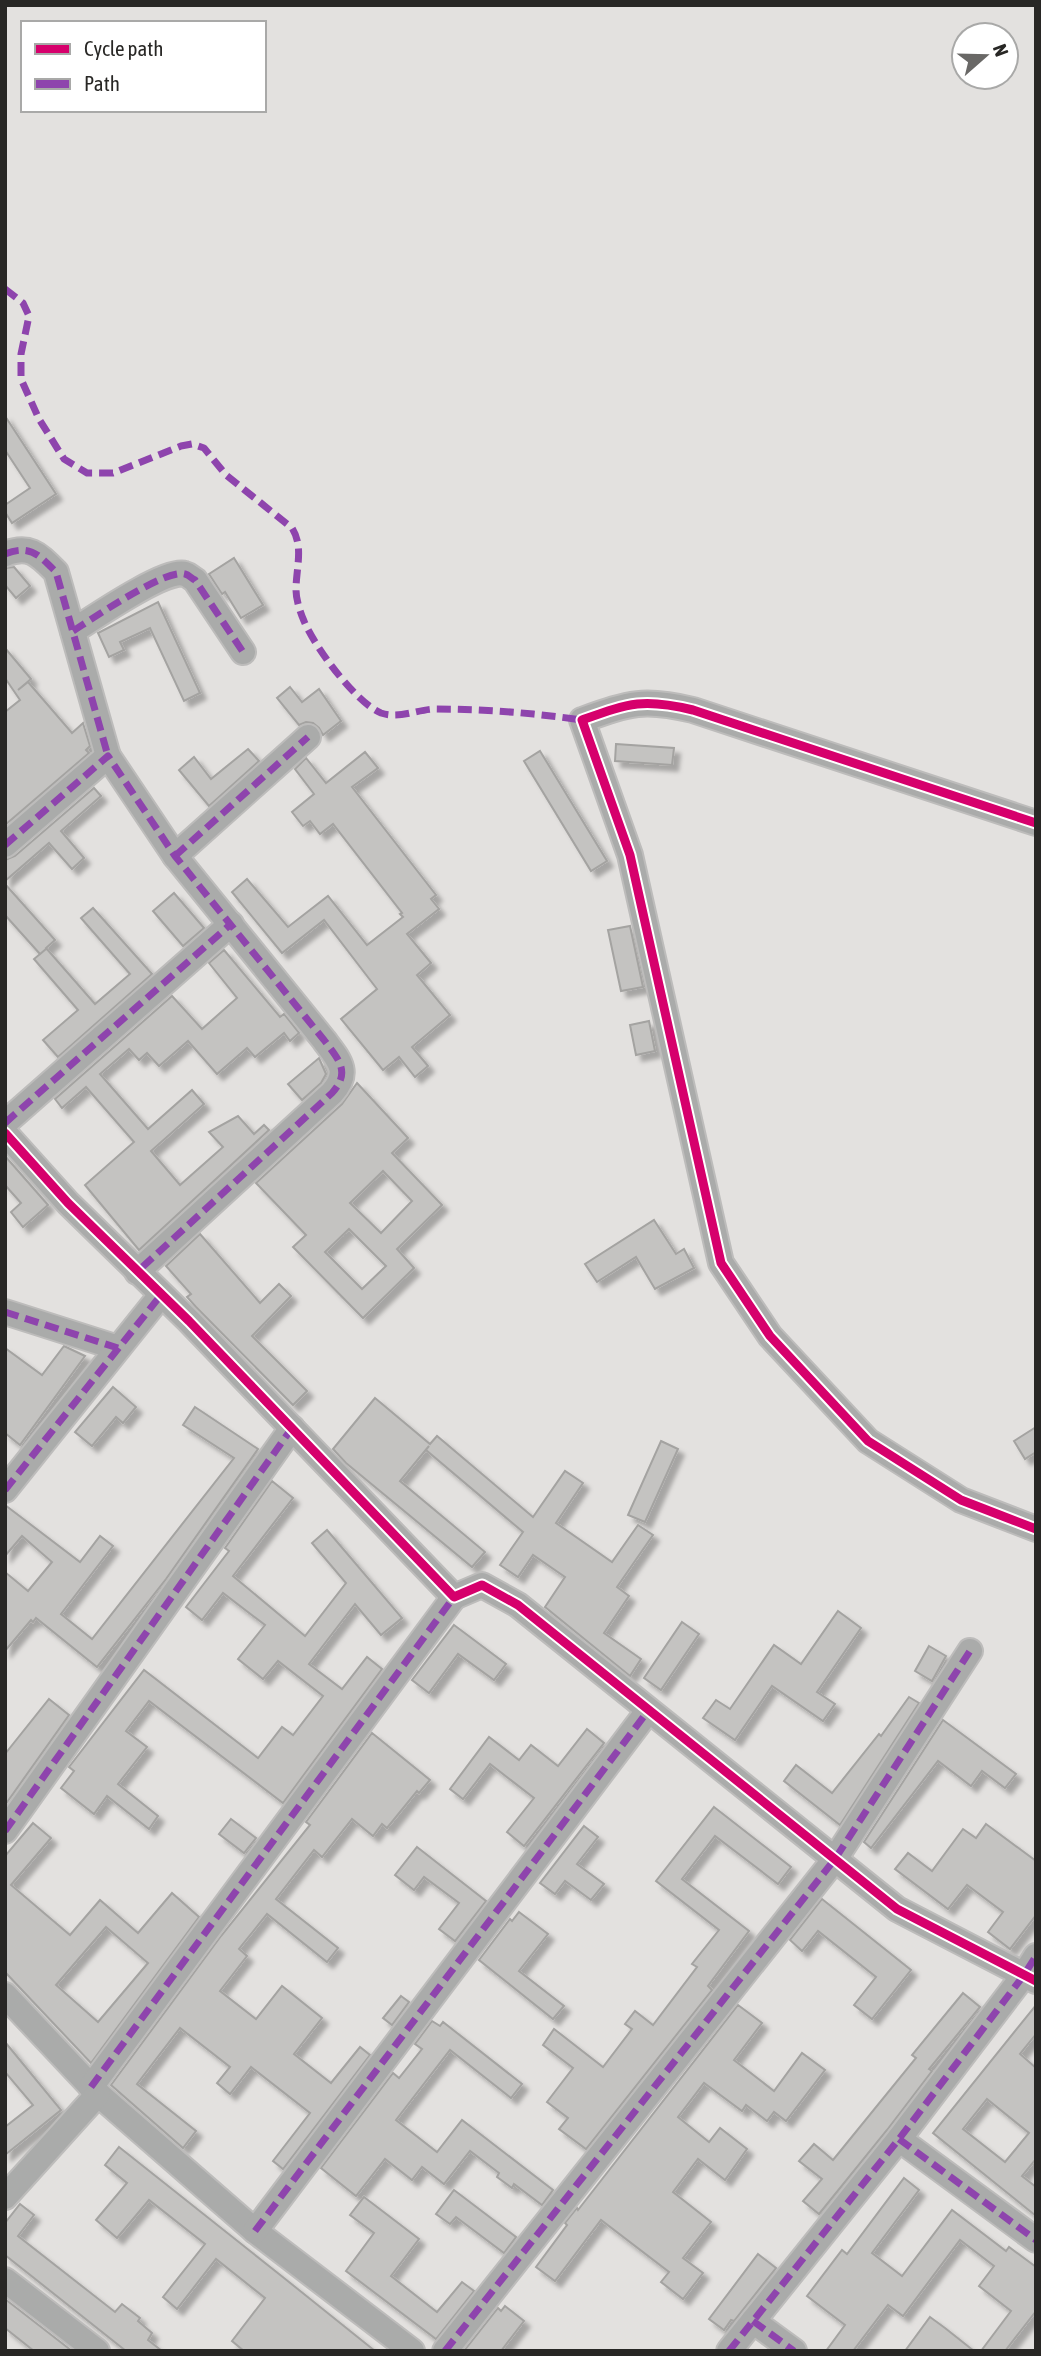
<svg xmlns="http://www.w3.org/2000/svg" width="1041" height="2356" viewBox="0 0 1041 2356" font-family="'Asap Condensed',sans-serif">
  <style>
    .building { fill: #c4c3c1; stroke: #a4a3a1; stroke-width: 2; fill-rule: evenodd; filter: url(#shadow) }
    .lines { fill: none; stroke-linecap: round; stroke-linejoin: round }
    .street-casing { stroke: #bdbcbb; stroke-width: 28 }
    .street { stroke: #aaabaa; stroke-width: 24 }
    .quiet { stroke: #8e44ad; stroke-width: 7; stroke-dasharray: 14 7; stroke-linecap: butt }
    .cycleway-casing { stroke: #fff; stroke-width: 13 }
    .cycleway { stroke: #d6006c; stroke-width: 9 }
  </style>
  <defs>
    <filter id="shadow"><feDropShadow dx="6" dy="6" stdDeviation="2" flood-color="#0004"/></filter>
  </defs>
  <rect width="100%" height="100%" fill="#e3e1df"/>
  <g class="building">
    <polygon points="5,416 56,494 12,523 5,512 5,505 30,488 5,450"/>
    <polygon points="234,558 263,605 241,618 225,592 222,594 209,574"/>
    <polygon points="14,567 30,586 16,598 5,585 5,568"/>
    <polygon points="158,602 200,693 184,701 150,628 120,642 124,650 109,657 98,633"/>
    <polygon points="5,648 31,679 18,690 28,682 72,733 83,723 90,746 86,750 89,753 5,825 5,712 20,700 5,678"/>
    <polygon points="290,687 302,702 319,689 341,721 323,735 319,728 313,723 306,722 299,725 277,698"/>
    <polygon points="616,744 674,748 672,765 615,761"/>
    <polygon points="248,749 259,761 209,806 179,770 194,757 211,779"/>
    <polygon points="540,751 607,861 591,871 524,761"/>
    <polygon points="365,752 378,768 352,787 436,895 431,899 439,909 407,934 431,963 417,975 450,1015 412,1047 428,1066 415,1077 399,1057 383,1070 341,1019 377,989 324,920 282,953 232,892 247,879 288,927 328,896 367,945 403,917 400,914 402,913 333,824 320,834 310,821 303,826 292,812 314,794 295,769 306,758 326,783"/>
    <polygon points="94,788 101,796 61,831 84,858 72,869 49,843 5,881 5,860 15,856"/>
    <polygon points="5,884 55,940 46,948 95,1004 130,974 81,918 93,908 152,974 58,1057 43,1040 78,1010 34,959 46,949 40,954 5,915"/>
    <polygon points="174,893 204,928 183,946 153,911"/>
    <polygon points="630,926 643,987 621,991 608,930"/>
    <polygon points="224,950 280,1017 284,1014 299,1033 290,1041 284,1033 255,1057 247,1048 217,1074 188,1041 159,1066 147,1053 139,1060 129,1049 100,1074 148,1129 192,1090 204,1104 151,1151 180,1185 223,1147 209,1132 238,1116 254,1134 264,1125 269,1130 139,1250 85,1185 134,1142 86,1087 62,1108 55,1099 172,996 202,1029 237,998 209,963"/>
    <polygon points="649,1021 655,1051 636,1055 630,1025"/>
    <polygon points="319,1058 326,1074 321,1083 302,1100 288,1084"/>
    <path d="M357,1083L408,1138L392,1153L442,1205L397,1249L414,1268L363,1318L293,1247L306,1235L256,1183L342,1104ZM383,1171L412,1201L381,1233L350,1203ZM349,1229L386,1266L362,1289L325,1252Z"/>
    <polygon points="5,1156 48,1205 23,1227 11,1212 21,1203 5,1185"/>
    <polygon points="654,1220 676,1254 684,1249 694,1268 655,1289 636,1257 597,1282 585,1264"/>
    <polygon points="200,1234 260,1303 279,1284 291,1296 252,1336 307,1391 293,1405 196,1307 187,1297 191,1294 166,1266"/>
    <polygon points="64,1346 85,1356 20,1445 5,1433 5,1348 42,1375"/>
    <polygon points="113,1387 136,1407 123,1423 116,1417 92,1446 75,1432"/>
    <polygon points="375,1398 430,1444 437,1436 533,1517 565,1471 583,1483 556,1523 612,1562 638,1525 653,1535 617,1587 629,1596 604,1633 641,1659 630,1676 545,1607 565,1577 533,1555 518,1577 500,1565 523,1532 426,1450 429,1446 400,1481 485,1552 472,1567 346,1463 333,1449"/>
    <polygon points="195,1407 258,1449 166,1579 97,1667 36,1618 33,1622 31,1620 5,1651 5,1572 28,1591 52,1562 22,1536 5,1556 5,1505 80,1562 100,1536 113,1546 61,1614 92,1639 234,1458 183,1425"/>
    <polygon points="1036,1427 1036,1452 1025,1459 1014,1441"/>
    <polygon points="661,1441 678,1449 645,1522 628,1515"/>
    <polygon points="272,1481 293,1498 233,1576 305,1636 346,1583 312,1543 327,1530 402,1618 381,1635 355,1604 309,1664 342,1689 367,1657 382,1669 283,1803 149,1701 126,1731 147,1747 118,1784 158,1816 149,1829 107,1796 94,1814 61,1788 74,1771 69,1767 144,1670 258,1758 282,1727 293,1735 323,1696 278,1661 263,1679 238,1659 265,1625 223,1593 202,1620 186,1607 229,1551 225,1548"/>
    <polygon points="838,1611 861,1628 817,1692 835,1704 823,1721 772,1686 735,1740 703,1718 716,1700 730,1709 774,1645 801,1664"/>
    <polygon points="682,1622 699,1634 661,1690 644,1678"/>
    <polygon points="454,1625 506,1664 494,1680 458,1654 429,1693 412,1680"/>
    <polygon points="929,1646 946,1656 932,1681 915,1671"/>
    <polygon points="909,1697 919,1703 840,1825 784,1781 796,1765 832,1793 879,1734 881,1736"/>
    <polygon points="49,1699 69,1715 5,1805 5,1754"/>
    <polygon points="943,1720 1016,1774 1005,1788 982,1771 971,1786 938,1761 871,1848 864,1842"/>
    <polygon points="587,1729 604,1743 524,1846 507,1832 534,1798 490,1764 463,1799 450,1789 489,1737 519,1760 531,1745 558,1766"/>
    <polygon points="372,1733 430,1780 419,1793 417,1791 387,1828 382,1824 373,1836 352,1819 322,1857 314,1850 276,1899 338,1948 327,1962 267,1914 239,1949 247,1956 220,1991 256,2019 282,1986 322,2018 294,2054 331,2083 360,2047 370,2055 283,2169 273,2161 310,2113 251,2067 230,2094 217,2083 230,2067 180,2028 137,2084 196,2131 183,2148 111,2085 221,1936 310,1825 306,1822"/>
    <polygon points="714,1807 791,1867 778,1884 715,1836 682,1879 749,1931 708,1986 712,1990 586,2149 559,2129 568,2118 547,2102 573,2068 543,2045 554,2029 603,2067 632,2029 625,2024 635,2011 653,2025 697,1967 692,1964 719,1930 656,1881"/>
    <polygon points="231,1819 256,1838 244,1853 219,1834"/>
    <path d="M33,1823L51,1838L11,1885L70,1935L100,1900L138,1933L172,1893L199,1917L91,2063L5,1972V1856ZM106,1927L148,1963L98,2022L56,1985Z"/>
    <polygon points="986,1824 1036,1861 1036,1915 1010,1949 988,1932 1003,1912 967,1885 948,1909 895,1869 908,1853 932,1871 963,1829 976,1838"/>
    <polygon points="584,1826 598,1837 577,1864 604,1884 591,1900 565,1881 555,1894 540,1883"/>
    <polygon points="417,1847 486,1901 455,1941 439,1929 459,1903 424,1877 414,1890 395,1875"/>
    <polygon points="822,1899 911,1970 872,2019 854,2005 876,1977 818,1931 802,1951 790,1940"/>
    <polygon points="519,1912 548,1934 519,1971 564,2006 553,2019 479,1960 510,1919 512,1921"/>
    <polygon points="963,1993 980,2007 929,2069 932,2071 887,2130 819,2214 803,2201 822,2179 799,2161 814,2144 833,2160 916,2058 912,2055"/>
    <polygon points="401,1996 409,2002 392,2025 383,2018"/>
    <polygon points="738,2005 762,2023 734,2060 774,2091 802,2053 825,2070 786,2121 774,2112 767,2121 746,2105 742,2111 704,2083 678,2117 709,2142 720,2128 747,2149 725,2180 698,2159 673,2192 711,2222 683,2258 703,2273 683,2299 661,2282 669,2272 601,2220 555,2281 536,2267 567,2225 565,2223 577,2208 578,2210"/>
    <path d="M1036,2005V2034L1020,2054L1036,2068V2159L1022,2176L1036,2187V2216L933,2133ZM987,2099L1029,2133L1005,2162L963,2129Z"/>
    <polygon points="432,2021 440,2026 443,2022 522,2084 511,2098 450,2050 396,2120 437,2152 462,2120 553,2190 542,2205 514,2184 512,2188 497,2177 499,2173 470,2151 444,2184 422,2167 412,2180 385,2159 356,2196 321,2168 393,2073 399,2078 422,2049 415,2044"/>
    <polygon points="5,2042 61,2110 5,2155 5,2127 33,2105 5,2072"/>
    <polygon points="119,2147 284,2278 375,2351 244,2351 232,2341 265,2298 216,2259 177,2309 163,2297 205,2244 149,2200 117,2238 96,2220 127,2183 105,2165"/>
    <polygon points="904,2178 919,2190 872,2253 902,2276 952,2210 1006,2251 1009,2247 1036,2267 1036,2311 1005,2351 981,2351 1011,2311 979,2286 994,2266 960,2240 903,2316 888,2305 853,2351 826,2351 845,2325 807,2296 842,2250 847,2254"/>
    <polygon points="454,2190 516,2237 504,2253 456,2217 450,2224 436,2214"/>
    <polygon points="364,2197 419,2239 391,2276 437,2312 462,2282 474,2291 436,2339 346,2271 374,2233 350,2215"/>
    <polygon points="20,2204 34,2215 18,2236 115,2312 122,2304 140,2318 138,2321 152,2333 148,2340 162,2351 126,2351 5,2255 5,2223"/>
    <polygon points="758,2254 776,2268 734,2321 731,2320 724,2330 709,2319"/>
    <polygon points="5,2299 72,2351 34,2351 5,2328"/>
    <polygon points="505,2306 524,2321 501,2351 464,2351 498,2308 501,2311"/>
    <polygon points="930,2317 945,2328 974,2351 905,2351"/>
  </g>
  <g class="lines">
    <g class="street-casing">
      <g id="street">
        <path d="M5,554C30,544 39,555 56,572L108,756"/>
        <path d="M73,631C92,619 166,568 185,574C189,575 191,578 195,580L243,652"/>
        <path d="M1036,823L693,710C643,698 630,703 582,720L630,855L721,1263L770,1336L868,1441L961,1500L1036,1529"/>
        <path d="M5,845L108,756L175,856L324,1040C339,1060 351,1072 332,1093L137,1272"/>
        <polyline points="175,856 308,737"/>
        <polyline points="5,1123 231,924"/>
        <polyline points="5,1133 68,1203 189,1321 454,1597 482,1585 518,1605 897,1909 1036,1981"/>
        <polyline points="5,1312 118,1348"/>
        <polyline points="5,1490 161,1295"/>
        <polyline points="5,1831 292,1428"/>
        <polyline points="5,1995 98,2094 255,2231 412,2351"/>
        <polyline points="91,2087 454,1597"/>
        <polyline points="899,2139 1036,2240"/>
        <polyline points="5,2197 98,2094"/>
        <polyline points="255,2231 648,1711"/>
        <polyline points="5,2280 97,2351"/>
        <polyline points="753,2321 794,2351"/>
        <polyline points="445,2351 835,1859 970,1651"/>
        <polyline points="729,2351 899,2139 1024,1975 1036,1956"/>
      </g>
    </g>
    <use href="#street" class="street"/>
    <g class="quiet">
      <path d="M5,289L23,303L29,316L21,354V379L39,419L64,459L87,473H113L181,446L192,444L204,448L226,475L292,528C304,547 296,568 296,590C296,599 300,612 304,621C314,646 356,703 381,713C399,719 416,710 434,709C484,709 533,713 582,720"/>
      <path d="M5,554C30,544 39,555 56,572L108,756"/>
      <path d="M73,631C92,619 166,568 185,574C189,575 191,578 195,580L243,652"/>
      <path d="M5,845L108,756L175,856L324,1040C339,1060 351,1072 332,1093L137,1272"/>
      <polyline points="175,856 308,737"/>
      <polyline points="5,1123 231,924"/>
      <polyline points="5,1312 118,1348"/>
      <polyline points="5,1490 161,1295"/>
      <polyline points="5,1831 292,1428"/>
      <polyline points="91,2087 454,1597"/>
      <polyline points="899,2139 1036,2240"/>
      <polyline points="255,2231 648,1711"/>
      <polyline points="753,2321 794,2351"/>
      <polyline points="445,2351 835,1859 970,1651"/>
      <polyline points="729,2351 899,2139 1024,1975 1036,1956"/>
    </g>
    <g class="cycleway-casing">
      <g id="cycleway">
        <path d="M1036,823L693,710C643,698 630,703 582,720L630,855L721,1263L770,1336L868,1441L961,1500L1036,1529"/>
        <polyline points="5,1133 68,1203 189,1321 454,1597 482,1585 518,1605 897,1909 1036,1981"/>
      </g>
    </g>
    <use href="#cycleway" class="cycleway"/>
  </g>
  <rect width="1041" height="2356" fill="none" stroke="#282725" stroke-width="14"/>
  <rect x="21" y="21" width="245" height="91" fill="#ffffff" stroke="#a9a9a8" stroke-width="2"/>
  <rect x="35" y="44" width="35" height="10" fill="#d6006c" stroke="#a9a9a8" stroke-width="2"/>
  <text x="84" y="56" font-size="21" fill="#282725">Cycle path</text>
  <rect x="35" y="79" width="35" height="10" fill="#8e44ad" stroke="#a9a9a8" stroke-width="2"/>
  <text x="84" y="91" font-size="21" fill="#282725">Path</text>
  <g transform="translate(985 56) rotate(70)"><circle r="33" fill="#ffffff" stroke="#a9a9a8" stroke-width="2"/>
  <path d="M0-5L12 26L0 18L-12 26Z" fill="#696866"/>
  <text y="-10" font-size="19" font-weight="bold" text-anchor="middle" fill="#282725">N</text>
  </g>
</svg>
